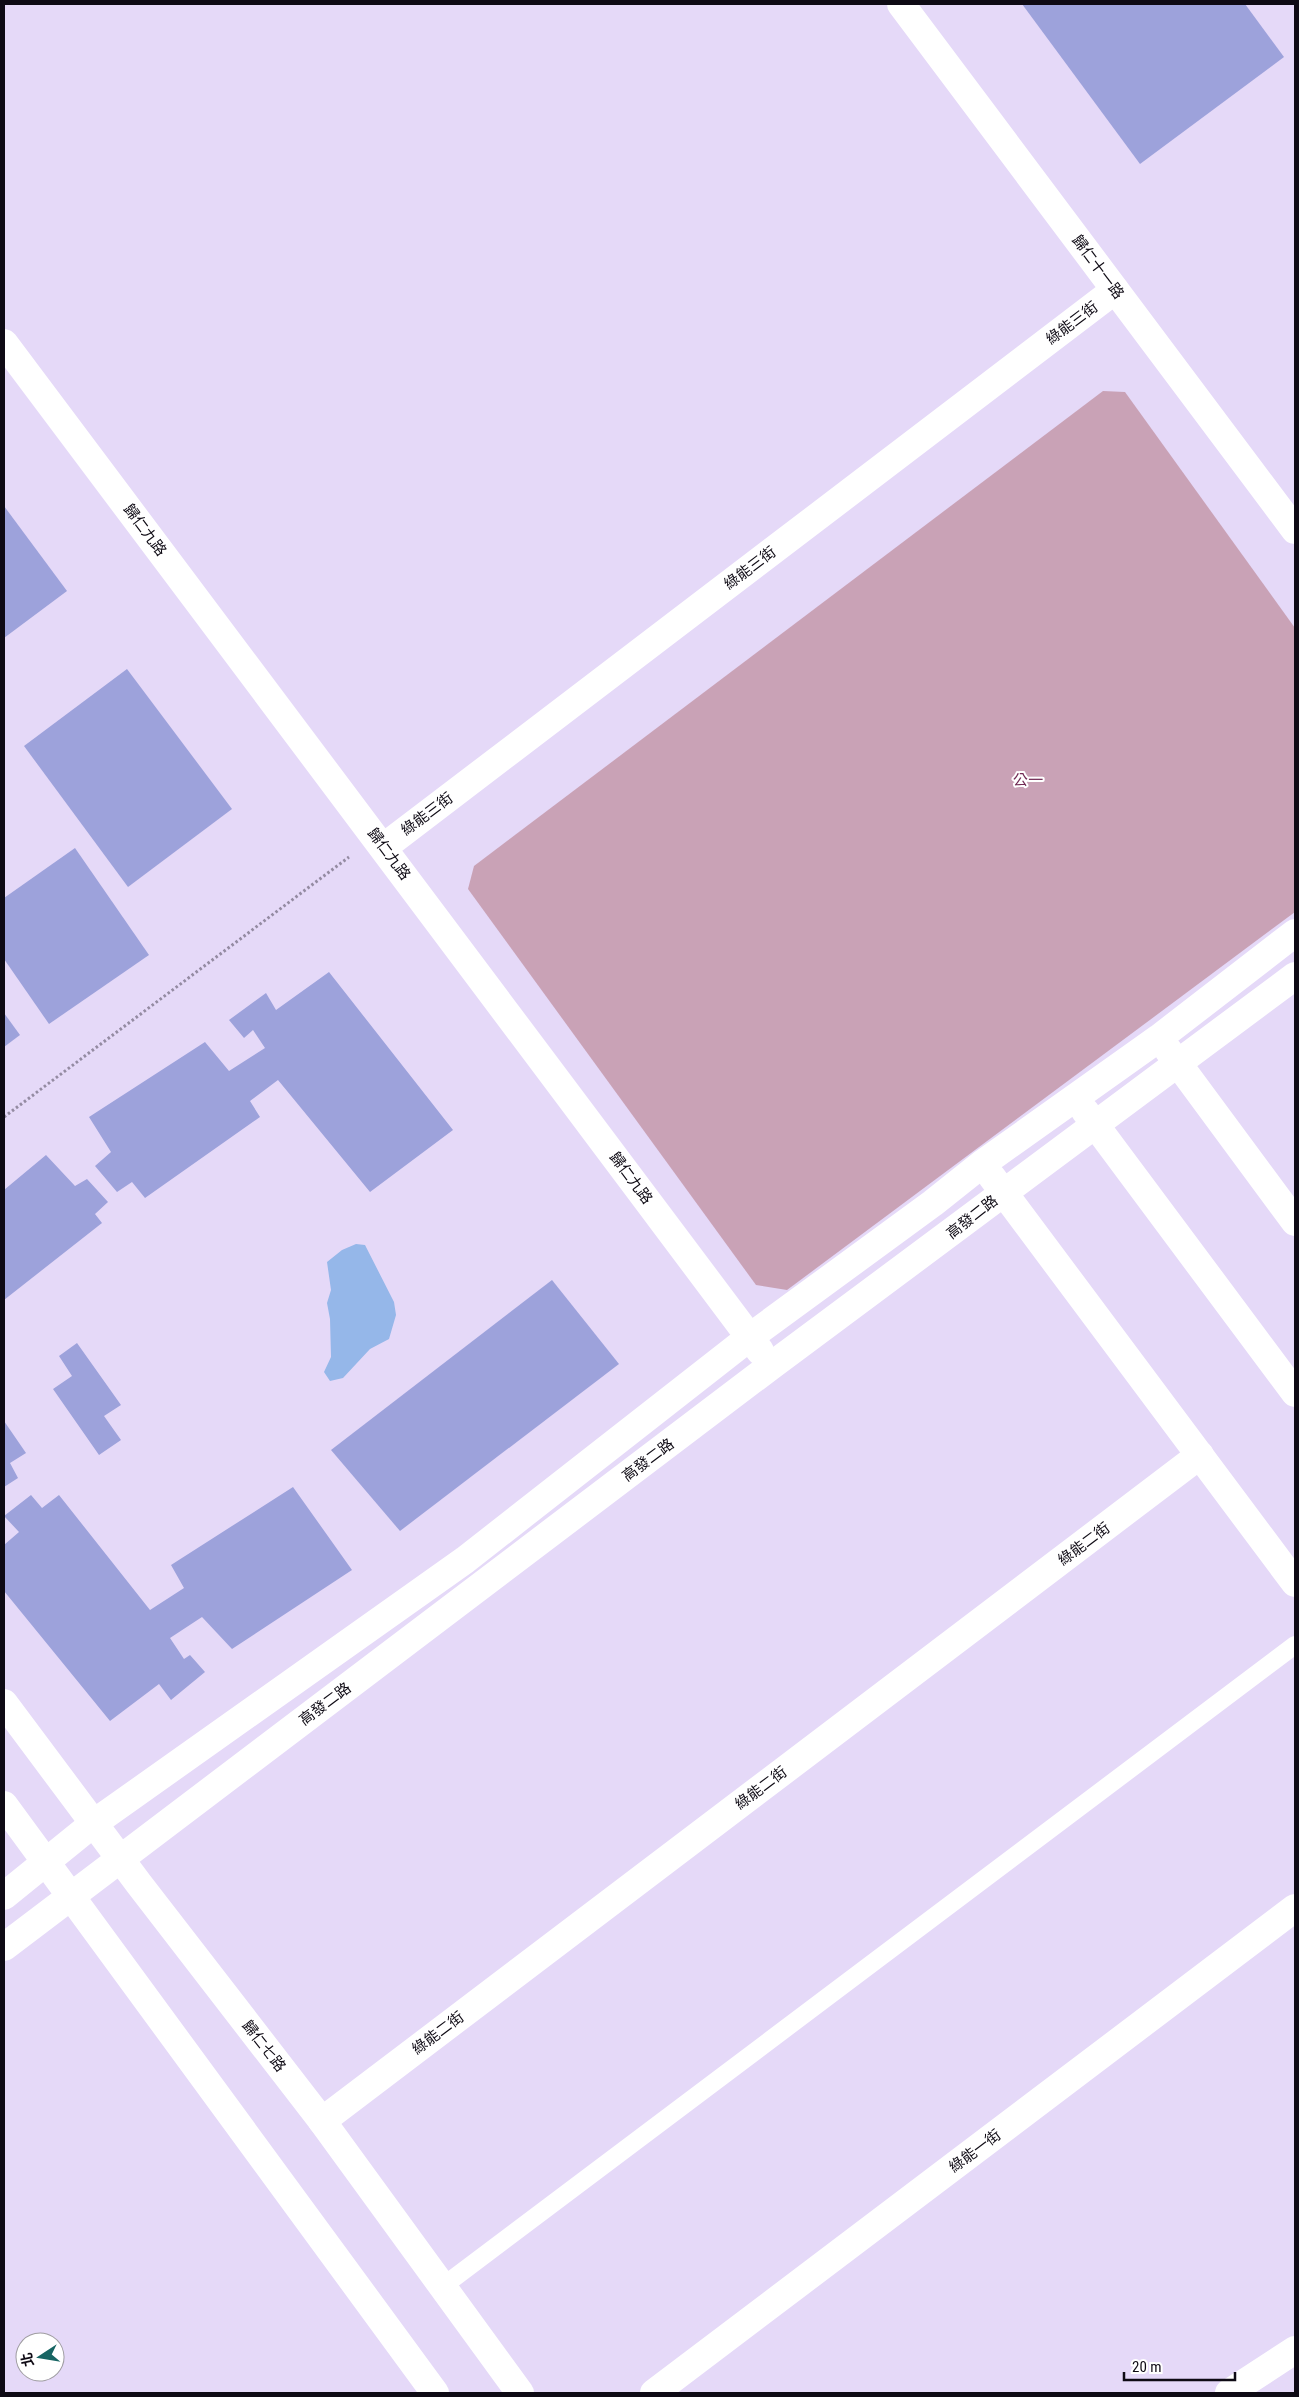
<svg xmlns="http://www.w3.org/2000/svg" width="1299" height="2397" viewBox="0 0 1299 2397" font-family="'Roboto Condensed','Noto Sans TC',sans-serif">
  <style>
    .green { fill: #c9a2b6 }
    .water { fill: #95b7e9 }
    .building { fill: #9da2db }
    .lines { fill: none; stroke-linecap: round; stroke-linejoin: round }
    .path { stroke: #948ba2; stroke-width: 3; stroke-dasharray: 2.5 2.5; stroke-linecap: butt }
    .lane { stroke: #fff; stroke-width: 18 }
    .street { stroke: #fff; stroke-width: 28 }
    .primary { stroke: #fff; stroke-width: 28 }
    .labels { text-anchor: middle; stroke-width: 4; stroke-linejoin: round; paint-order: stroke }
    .street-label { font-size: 15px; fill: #0e0a14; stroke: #fff }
    .park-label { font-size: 15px; fill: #712b55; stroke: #fff }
  </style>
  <rect width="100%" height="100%" fill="#e5d9f8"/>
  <polygon class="green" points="1103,391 1125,392 1295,628 1295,912 787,1290 756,1285 468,889 474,866"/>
  <polygon class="water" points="356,1244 365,1245 394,1302 396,1315 389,1339 370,1349 343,1378 330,1381 324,1372 331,1357 330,1319 327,1303 331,1290 327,1262 342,1250"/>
  <g class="building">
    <polygon points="1022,4 1245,4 1284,57 1140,164"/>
    <polygon points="4,506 67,591 4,638"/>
    <polygon points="127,669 232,809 128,887 24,746"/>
    <polygon points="75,848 149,955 49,1024 4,959 4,898"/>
    <polygon points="329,972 453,1130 370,1192 278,1080 250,1101 260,1117 145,1198 132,1182 117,1192 95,1166 111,1152 89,1117 205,1042 229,1071 265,1048 253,1030 244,1038 229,1020 266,993 276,1010"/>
    <polygon points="4,1013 20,1035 4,1047"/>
    <polygon points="46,1155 75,1186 87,1179 108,1202 95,1214 102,1223 4,1300 4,1190"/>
    <polygon points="552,1280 619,1364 400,1531 331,1450"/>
    <polygon points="77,1343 121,1405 104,1416 121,1440 99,1455 53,1389 72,1376 59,1356"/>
    <polygon points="4,1421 26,1453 10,1463 18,1478 4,1487"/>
    <polygon points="293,1487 352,1570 232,1649 202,1617 170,1638 184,1659 190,1655 205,1672 171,1700 159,1684 110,1721 4,1591 4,1545 19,1532 4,1516 31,1495 42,1508 59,1495 150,1610 184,1588 171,1565"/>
  </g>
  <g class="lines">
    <polyline class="path" points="4,1117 349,857"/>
    <polyline class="lane" points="442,2287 1295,1645"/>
    <g class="street">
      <polyline points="901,4 1295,530"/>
      <polyline points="4,343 760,1351"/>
      <polyline points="384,847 1115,290"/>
      <polyline points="1168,1050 1295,1222"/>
      <polyline points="1085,1111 1295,1393"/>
      <polyline points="992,1177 1295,1583"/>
      <polyline points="4,1703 139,1884 322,2121 520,2393"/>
      <polyline points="4,1805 435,2393"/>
      <polyline points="4,1896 94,1823 465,1560 750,1337 933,1203 982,1164 1159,1038 1295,933"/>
      <polyline points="4,1947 771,1366 1295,976"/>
      <polyline points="322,2121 1200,1455"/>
      <polyline points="654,2393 1295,1908"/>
    </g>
    <polyline class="primary" points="1229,2393 1295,2350"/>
  </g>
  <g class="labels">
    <g class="street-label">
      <text transform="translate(1098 267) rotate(53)" y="5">歸仁十一路</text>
      <text transform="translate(1072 323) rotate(-37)" y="5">綠能三街</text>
      <text transform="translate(145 530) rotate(53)" y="5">歸仁九路</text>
      <text transform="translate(750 568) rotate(-37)" y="5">綠能三街</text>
      <text transform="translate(427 814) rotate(-37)" y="5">綠能三街</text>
      <text transform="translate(389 854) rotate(53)" y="5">歸仁九路</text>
      <text transform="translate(631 1178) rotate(53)" y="5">歸仁九路</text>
      <text transform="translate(972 1217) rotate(-38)" y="5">高發二路</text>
      <text transform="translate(648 1460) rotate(-37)" y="5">高發二路</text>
      <text transform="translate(1084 1544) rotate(-37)" y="5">綠能二街</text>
      <text transform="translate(325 1704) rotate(-37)" y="5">高發二路</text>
      <text transform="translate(761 1788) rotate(-37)" y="5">綠能二街</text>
      <text transform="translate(438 2033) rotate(-37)" y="5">綠能二街</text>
      <text transform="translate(264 2046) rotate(52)" y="5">歸仁七路</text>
      <text transform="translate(975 2151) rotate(-37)" y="5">綠能一街</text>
    </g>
    <g class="park-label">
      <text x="1028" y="785">公一</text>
    </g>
  </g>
  <rect width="1299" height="2397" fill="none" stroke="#0e0a14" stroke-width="10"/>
  <g transform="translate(40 2357) rotate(258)"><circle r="24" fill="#ffffff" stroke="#9f9da1"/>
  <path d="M0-4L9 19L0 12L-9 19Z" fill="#176563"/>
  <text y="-8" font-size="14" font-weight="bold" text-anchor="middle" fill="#0e0a14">北</text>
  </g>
  <path d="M1124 2372v8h111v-8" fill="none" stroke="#0e0a14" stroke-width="2.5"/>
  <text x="1132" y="2372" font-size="15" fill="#0e0a14" stroke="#ffffff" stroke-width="4" paint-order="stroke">20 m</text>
</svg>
